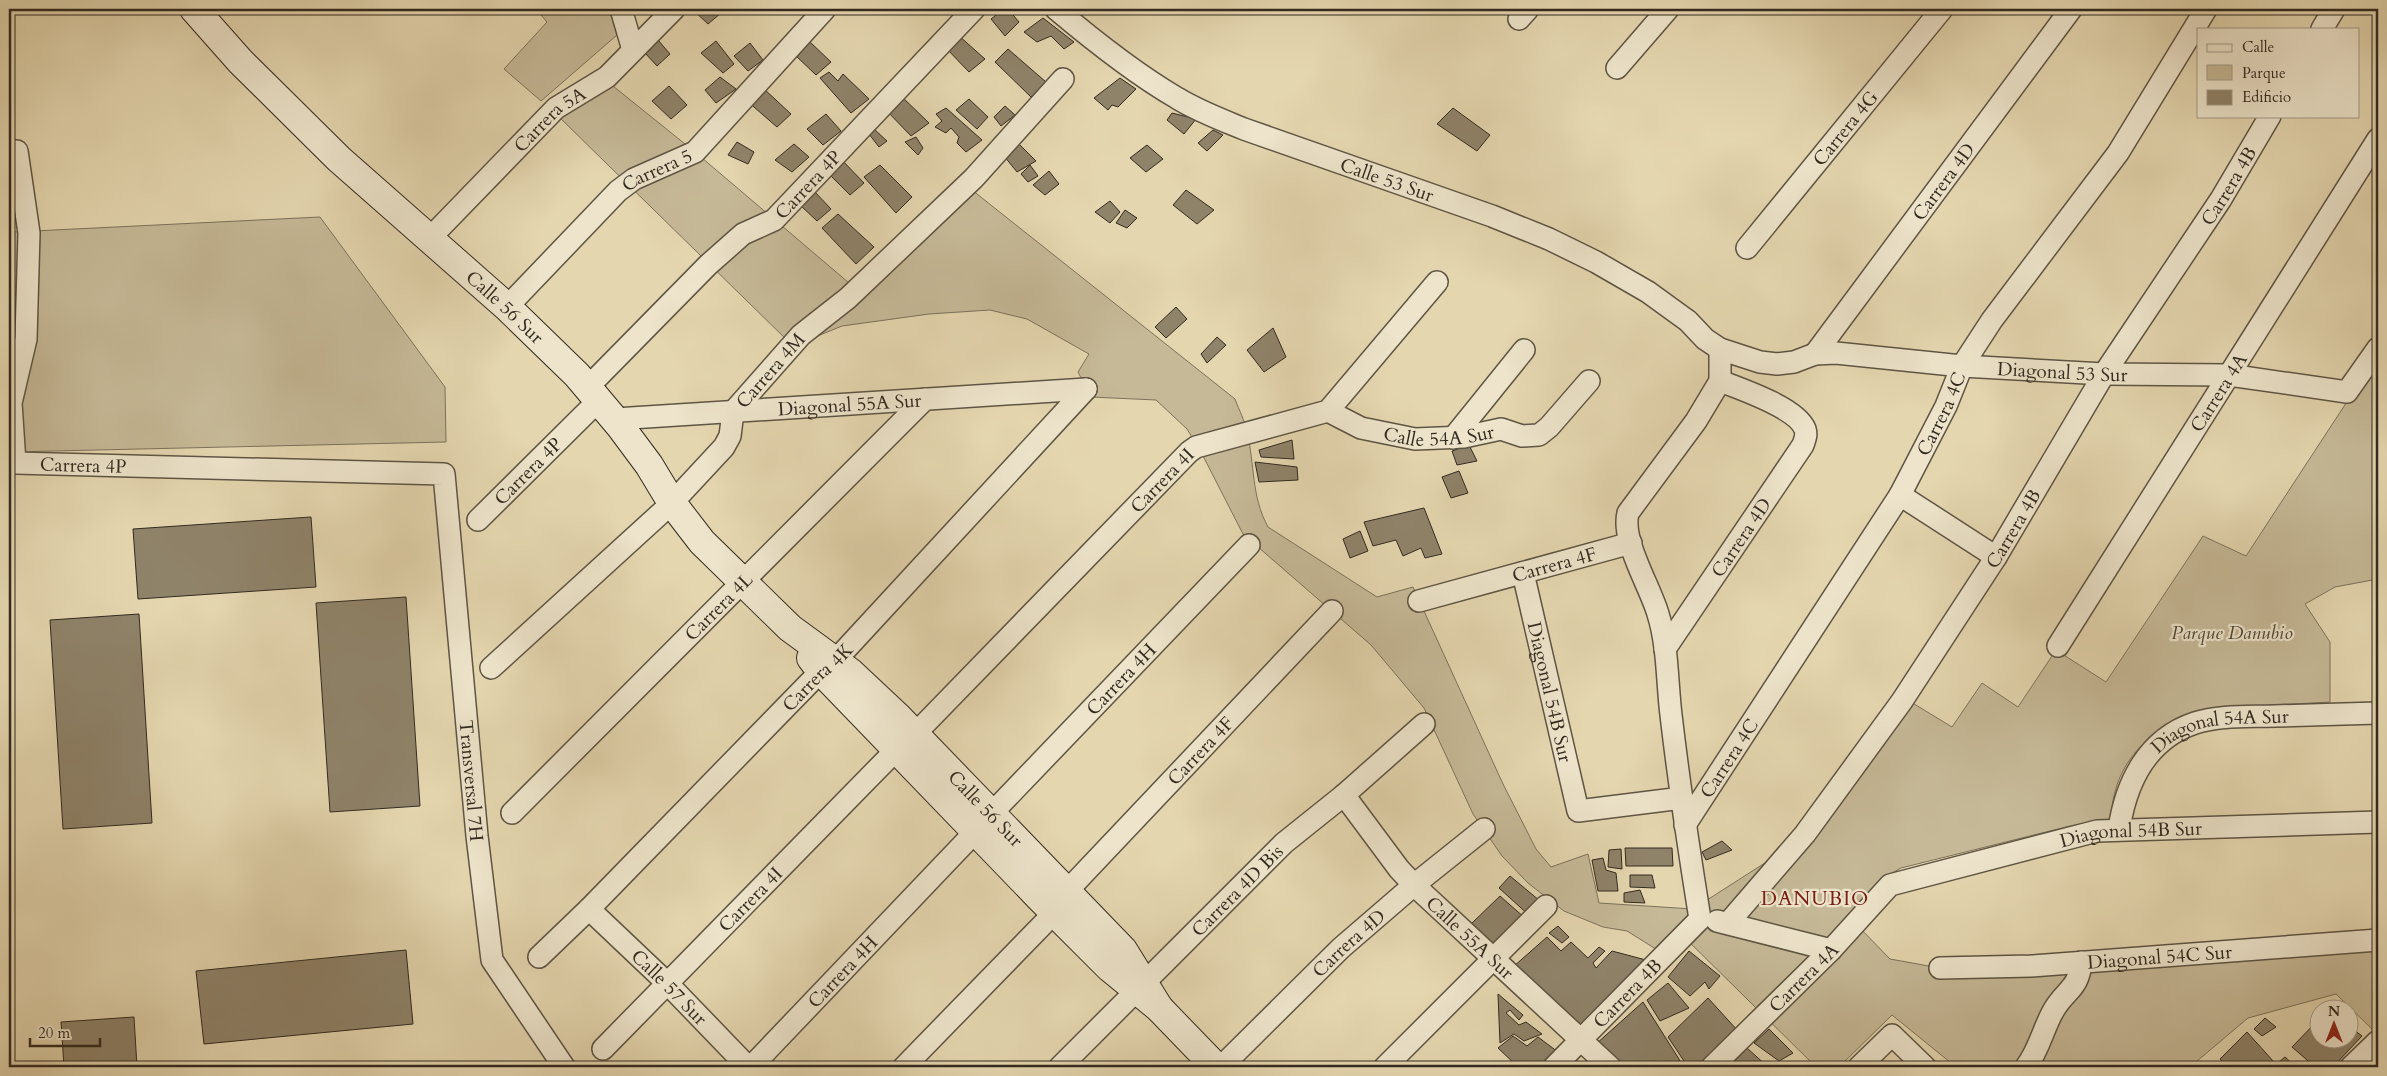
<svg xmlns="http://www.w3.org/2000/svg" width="2387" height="1076" viewBox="0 0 2387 1076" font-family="Cardo,serif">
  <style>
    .green { fill: #c6b997; stroke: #7c725c }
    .building { fill: #8f836a; stroke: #322a20 }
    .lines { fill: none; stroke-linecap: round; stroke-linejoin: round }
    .street-casing { stroke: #5e5544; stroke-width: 24 }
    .secondary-casing { stroke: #322a20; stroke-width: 30 }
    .street { stroke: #ede4cb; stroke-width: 21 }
    .secondary { stroke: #ede4cb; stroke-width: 28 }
    .labels { text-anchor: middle; stroke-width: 4.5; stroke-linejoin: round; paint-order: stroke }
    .street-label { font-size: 19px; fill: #322a20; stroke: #ede4cb }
    .park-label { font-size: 19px; font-style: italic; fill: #504738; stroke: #ede4cb }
    .neighbourhood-label { font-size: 20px; letter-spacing: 1px; fill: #7a1f14; stroke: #ede4cb }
  </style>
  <rect width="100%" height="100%" fill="#e4d6af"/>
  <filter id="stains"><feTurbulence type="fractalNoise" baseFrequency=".004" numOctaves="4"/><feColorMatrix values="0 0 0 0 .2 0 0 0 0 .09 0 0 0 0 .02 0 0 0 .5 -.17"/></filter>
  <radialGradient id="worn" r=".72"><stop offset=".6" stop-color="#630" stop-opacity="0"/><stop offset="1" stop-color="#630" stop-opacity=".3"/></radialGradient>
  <g class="green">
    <polygon points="536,9 609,9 617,35 541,101 504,69 547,22"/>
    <path d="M608,82L695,152L862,294L972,190L1235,399C1239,410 1245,421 1247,432C1255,465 1251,496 1268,527L1377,597L1413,587L1503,784L1536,849L1551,867L1588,854L1599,903L1693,909L1807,836L1906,699L1952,727L1982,683L2018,707L2056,650L2106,682L2203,536L2246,556L2352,394L2378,362V579L2335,587L2305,604L2330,642V702C2258,707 2146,700 2117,785C2113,796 2112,808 2110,819L2070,826L1901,868L1881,879L1852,910L1856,924L1890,959L1940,968L2378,940V1035L2336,994L2248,1018L2190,1067H2027L2018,1059L2010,1067H1956L1892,1015L1839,1067H1816L1679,932L1659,951L1627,931L1603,927L1564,911L1528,883L1502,856L1473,814L1424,708L1371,645L1243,534L1201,452L1187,429L1156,400L1091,397L1078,372L1089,354L1027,319L990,310L929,314L842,326L793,346L557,115Z"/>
    <polygon points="320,217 445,387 446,442 9,452 16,338 13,232"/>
  </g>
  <g class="building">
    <polygon points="692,9 718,9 721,13 708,24"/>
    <polygon points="1004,9 1008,9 1019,22 1005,36 991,19"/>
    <polygon points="1043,18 1074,42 1064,49 1051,36 1037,42 1024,32"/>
    <polygon points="958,35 985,59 969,72 945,47"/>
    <polygon points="658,40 670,54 657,66 645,53"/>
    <polygon points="716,41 734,64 723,73 701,53"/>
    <polygon points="810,42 831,62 816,75 794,54"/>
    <polygon points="750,43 763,60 748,71 734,56"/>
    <polygon points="1008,49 1046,82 1031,97 995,62"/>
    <polygon points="829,72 838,81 843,74 869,99 851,113 820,78"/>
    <polygon points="720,77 736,89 716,103 705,90"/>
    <polygon points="1120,78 1136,89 1118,107 1112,105 1108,110 1094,98"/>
    <polygon points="669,86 687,105 671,119 652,101"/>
    <polygon points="763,88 791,114 777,127 747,101"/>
    <polygon points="900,95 929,123 911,136 886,110"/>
    <polygon points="969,99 988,117 977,129 956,110"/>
    <polygon points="1005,106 1015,115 1001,126 994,117"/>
    <polygon points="946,108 982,140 966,152 957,143 959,137 951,128 946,133 935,127 942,121 936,114"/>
    <polygon points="1453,108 1490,135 1477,151 1437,124"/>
    <polygon points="1172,113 1196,119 1184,134 1167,120"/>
    <polygon points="826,114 841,131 823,145 807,129"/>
    <polygon points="874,129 887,141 879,147 869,134"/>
    <polygon points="1213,130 1223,135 1207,151 1198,143"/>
    <polygon points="916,137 923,148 918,155 905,142"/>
    <polygon points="737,142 754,152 748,164 728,155"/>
    <polygon points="1017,142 1036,161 1017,172 1004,156"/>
    <polygon points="794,144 809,157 792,172 775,160"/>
    <polygon points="1147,145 1163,159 1146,172 1130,158"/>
    <polygon points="840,158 864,183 850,195 827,172"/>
    <polygon points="880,165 912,197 896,213 864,177"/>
    <polygon points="1030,165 1038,176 1028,182 1021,174"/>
    <polygon points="1049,171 1059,184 1045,195 1033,185"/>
    <polygon points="1186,190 1214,210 1197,224 1173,205"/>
    <polygon points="814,191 831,209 817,221 799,204"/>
    <polygon points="1110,201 1120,212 1110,223 1095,212"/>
    <polygon points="1125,210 1137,218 1127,228 1116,223"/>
    <polygon points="838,214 874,247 856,264 822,228"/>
    <polygon points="1176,307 1187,319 1166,338 1155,327"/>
    <polygon points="1273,328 1286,357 1264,372 1247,350"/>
    <polygon points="1217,337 1226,345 1207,363 1201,354"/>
    <polygon points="1292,440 1294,459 1261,457 1259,450"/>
    <polygon points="1469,445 1477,461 1457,465 1452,451"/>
    <polygon points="1255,462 1297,467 1298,480 1259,482"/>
    <polygon points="1459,471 1468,493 1451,498 1442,477"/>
    <polygon points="1424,508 1442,554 1425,558 1421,548 1403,556 1396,540 1373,546 1364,522"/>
    <polygon points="311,517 316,587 138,599 133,529"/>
    <polygon points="1360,531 1368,551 1350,558 1343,539"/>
    <polygon points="406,597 420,806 330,812 316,603"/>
    <polygon points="139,614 152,823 63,829 50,620"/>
    <polygon points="1722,841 1732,850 1706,860 1702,852"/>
    <polygon points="1625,848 1672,848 1673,866 1626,866"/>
    <polygon points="1621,849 1622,869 1608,867 1609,850"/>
    <polygon points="1603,858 1606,870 1616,873 1618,891 1598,891 1592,860"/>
    <polygon points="1630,875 1652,875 1655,888 1630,887"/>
    <polygon points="1510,876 1540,901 1531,917 1499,888"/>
    <polygon points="1640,890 1645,903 1624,902 1624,893"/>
    <polygon points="1500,896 1526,919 1498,949 1471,924"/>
    <polygon points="1558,926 1569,937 1562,943 1549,933"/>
    <polygon points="1547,937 1561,951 1571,942 1588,958 1599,947 1605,951 1593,963 1596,968 1612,951 1646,960 1581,1035 1513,967"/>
    <polygon points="406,950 413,1024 204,1044 196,971"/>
    <polygon points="1689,951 1720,976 1709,989 1705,982 1690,996 1668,977"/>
    <polygon points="1668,983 1689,1008 1660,1021 1647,1000"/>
    <polygon points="1498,994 1523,1015 1519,1020 1510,1010 1506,1013 1519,1025 1526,1022 1542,1034 1524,1041 1514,1034 1500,1043"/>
    <polygon points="1708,998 1738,1031 1700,1067 1688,1067 1668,1037"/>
    <polygon points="1643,1002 1684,1067 1620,1067 1596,1044"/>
    <polygon points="134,1017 137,1067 64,1067 61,1022"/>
    <polygon points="2265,1018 2276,1027 2262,1036 2254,1029"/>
    <polygon points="2320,1018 2320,1038 2350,1038 2350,1027 2362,1036 2333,1067 2315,1067 2292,1047"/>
    <polygon points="1769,1029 1793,1053 1779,1061 1754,1043"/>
    <polygon points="2247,1032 2274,1062 2267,1067 2228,1067 2220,1059"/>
    <polygon points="1513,1036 1527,1046 1538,1037 1558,1052 1542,1067 1518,1067 1498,1048"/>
    <polygon points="1747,1048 1768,1067 1729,1067"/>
    <polygon points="2285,1057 2296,1067 2273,1067"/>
  </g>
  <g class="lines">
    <g class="street-casing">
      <g id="street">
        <polyline points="621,9 633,50"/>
        <path id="s1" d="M1056,9C1094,41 1134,73 1177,98C1198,111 1222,120 1244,129L1492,216L1549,239L1596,262L1648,292L1688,321L1705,339L1720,349L1760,362L1777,364L1794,362L1815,354L1836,353L1962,366L2104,374L2229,375L2347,392L2378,348"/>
        <polyline points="1519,19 1528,9"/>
        <polyline points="2322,29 2334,9"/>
        <polyline points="1617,68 1668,9"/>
        <path id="s2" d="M9,151H17L29,233L26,339L11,403L15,463L444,474L477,836L492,960L564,1067"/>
        <path id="s3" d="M430,238L556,108L607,77L674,9"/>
        <path id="s4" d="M1747,248L1942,9"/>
        <path id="s5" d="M507,307L618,191L634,179L695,152L825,9"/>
        <path id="s6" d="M1815,354L2071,9"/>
        <path id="s7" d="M588,387L708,265L743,234L774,220L974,9"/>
        <path id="s8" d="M1328,411L1361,428L1415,439L1464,437L1501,429L1522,436L1539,435L1549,427L1589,381"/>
        <path id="s9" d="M615,419L1086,389"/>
        <polyline points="1453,438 1524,350"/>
        <polyline points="1900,495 1996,557"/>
        <path id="s10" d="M478,520L599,400"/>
        <path id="s11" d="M1523,573L1578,811L1682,798"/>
        <path id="s12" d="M1419,601L1631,543"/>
        <path id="s13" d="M2058,646L2378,139"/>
        <path id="s14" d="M1665,649L1803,445C1805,439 1807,435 1805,429C1797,408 1741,389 1720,381"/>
        <path id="s15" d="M491,668L672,503L724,447L730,436L733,412L801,335L848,298L974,178L1063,79"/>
        <path id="s16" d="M915,734L1189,452L1196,447L1328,411L1437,282"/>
        <path id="s17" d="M1344,795L1399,869L1414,885L1610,1067"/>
        <path id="s18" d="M512,813L925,399"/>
        <path id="s19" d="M992,813L1249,545"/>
        <path id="s20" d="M1685,825L1900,495L1946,406L1962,366L1992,320L2118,153L2206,9"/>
        <path id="s21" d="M2119,829C2126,783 2147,739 2195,723C2220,715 2248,717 2275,716C2309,715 2344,714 2378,713"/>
        <path id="s22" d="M1068,890L1332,611"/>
        <path id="s23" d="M589,909L667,983L748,1067"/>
        <path d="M1700,919C1689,851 1679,783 1671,715C1667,682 1668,646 1658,614C1650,586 1621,541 1628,513L1696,421L1720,381V349"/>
        <polyline points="1717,921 1831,950"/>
        <path id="s24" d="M1729,922L1805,834L1902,701L1996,557L2104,374L2221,199L2270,116"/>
        <path id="s25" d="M539,957L589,909L821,671L834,662L1086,389"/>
        <path id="s26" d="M1940,968L2031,966L2378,940"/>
        <path id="s27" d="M603,1049L897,749"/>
        <path id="s28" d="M751,1067L976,831"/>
        <polyline points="904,1067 1055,912"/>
        <path id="s29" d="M1060,1067L1284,843L1344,795L1424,724"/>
        <path id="s30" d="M1221,1067L1341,948L1414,885L1484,829"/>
        <polyline points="1385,1067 1546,906"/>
        <path id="s31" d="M1554,1067L1700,919"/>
        <path id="s32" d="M1712,1067L1831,950L1890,885L2097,831L2378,822"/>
        <polyline points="1859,1067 1892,1035 1925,1067"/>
        <path d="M2026,1067C2040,1049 2044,1025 2055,1008C2067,989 2079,988 2081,962"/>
        <polyline points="2351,1067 2378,1041"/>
      </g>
    </g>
    <g class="secondary-casing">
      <g id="secondary">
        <path id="s33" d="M194,9L240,61L339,159L507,307L577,375L620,426L649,465L672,503L702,542L790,628L850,672L898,717L1123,950L1159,1008"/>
        <polyline points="811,658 821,671 1038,896 1110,968 1159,1008 1216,1067"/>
      </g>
    </g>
    <use href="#street" class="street"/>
    <use href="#secondary" class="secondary"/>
  </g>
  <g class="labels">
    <g class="street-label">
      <text dy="7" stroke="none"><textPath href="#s3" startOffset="169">Carrera 5A</textPath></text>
      <text dy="7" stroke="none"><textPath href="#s4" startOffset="155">Carrera 4G</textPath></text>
      <text dy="7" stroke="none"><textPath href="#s5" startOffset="205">Carrera 5</textPath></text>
      <text dy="7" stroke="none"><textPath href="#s1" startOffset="376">Calle 53 Sur</textPath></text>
      <text dy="7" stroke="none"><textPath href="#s6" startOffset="215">Carrera 4D</textPath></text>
      <text dy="7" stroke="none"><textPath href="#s7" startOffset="301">Carrera 4P</textPath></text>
      <text dy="7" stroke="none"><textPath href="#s24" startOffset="891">Carrera 4B</textPath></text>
      <text dy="7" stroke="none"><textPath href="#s33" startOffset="431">Calle 56 Sur</textPath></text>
      <text dy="7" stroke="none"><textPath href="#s15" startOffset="414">Carrera 4M</textPath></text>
      <text dy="7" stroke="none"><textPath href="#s1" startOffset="1100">Diagonal 53 Sur</textPath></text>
      <text dy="7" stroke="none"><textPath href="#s13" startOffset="300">Carrera 4A</textPath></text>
      <text dy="7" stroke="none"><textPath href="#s9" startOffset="235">Diagonal 55A Sur</textPath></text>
      <text dy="7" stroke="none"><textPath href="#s20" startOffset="485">Carrera 4C</textPath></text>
      <text dy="7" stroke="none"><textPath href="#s8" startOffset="116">Calle 54A Sur</textPath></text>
      <text dy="7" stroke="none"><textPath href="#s2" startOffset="391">Carrera 4P</textPath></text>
      <text dy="7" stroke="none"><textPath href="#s10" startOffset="70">Carrera 4P</textPath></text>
      <text dy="7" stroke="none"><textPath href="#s16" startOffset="354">Carrera 4I</textPath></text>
      <text dy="7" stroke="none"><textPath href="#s24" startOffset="486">Carrera 4B</textPath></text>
      <text dy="7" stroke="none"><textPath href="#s14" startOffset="135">Carrera 4D</textPath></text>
      <text dy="7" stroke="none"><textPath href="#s12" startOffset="140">Carrera 4F</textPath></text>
      <text dy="7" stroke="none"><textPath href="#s18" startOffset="292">Carrera 4L</textPath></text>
      <text dy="7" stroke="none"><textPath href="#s25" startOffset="395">Carrera 4K</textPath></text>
      <text dy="7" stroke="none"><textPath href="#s19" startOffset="186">Carrera 4H</textPath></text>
      <text dy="7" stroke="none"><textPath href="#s11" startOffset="122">Diagonal 54B Sur</textPath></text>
      <text dy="7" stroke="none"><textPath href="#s21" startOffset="160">Diagonal 54A Sur</textPath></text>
      <text dy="7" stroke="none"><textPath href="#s22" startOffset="192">Carrera 4F</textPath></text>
      <text dy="7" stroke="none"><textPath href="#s20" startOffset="80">Carrera 4C</textPath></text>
      <text dy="7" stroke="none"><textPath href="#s2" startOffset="1060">Transversal 7H</textPath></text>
      <text dy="7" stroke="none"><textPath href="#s33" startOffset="1129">Calle 56 Sur</textPath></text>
      <text dy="7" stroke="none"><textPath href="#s32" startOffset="502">Diagonal 54B Sur</textPath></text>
      <text dy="7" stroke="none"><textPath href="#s29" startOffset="250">Carrera 4D Bis</textPath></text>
      <text dy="7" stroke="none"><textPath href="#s27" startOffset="210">Carrera 4I</textPath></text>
      <text dy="7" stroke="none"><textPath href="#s17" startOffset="191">Calle 55A Sur</textPath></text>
      <text dy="7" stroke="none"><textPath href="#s30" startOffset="178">Carrera 4D</textPath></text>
      <text dy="7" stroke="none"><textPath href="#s26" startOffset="220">Diagonal 54C Sur</textPath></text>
      <text dy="7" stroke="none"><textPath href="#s28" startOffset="132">Carrera 4H</textPath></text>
      <text dy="7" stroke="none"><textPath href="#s32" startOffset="128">Carrera 4A</textPath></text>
      <text dy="7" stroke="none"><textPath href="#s23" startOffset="112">Calle 57 Sur</textPath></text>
      <text dy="7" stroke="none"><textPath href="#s31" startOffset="104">Carrera 4B</textPath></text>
    </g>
    <g class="park-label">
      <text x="2232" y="639">Parque Danubio</text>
    </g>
    <g class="neighbourhood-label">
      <text x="1815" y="905">DANUBIO</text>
    </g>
  </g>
  <rect width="2387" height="1076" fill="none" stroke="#e4d6af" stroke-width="30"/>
  <rect x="10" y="10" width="2367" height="1056" fill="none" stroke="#322a20" stroke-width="2.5"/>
  <rect x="15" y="15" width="2357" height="1046" fill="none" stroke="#322a20"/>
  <rect x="2197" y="28" width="162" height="90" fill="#ede4cb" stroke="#a29a87"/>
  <rect x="2207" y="44" width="25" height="8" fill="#ede4cb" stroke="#a29a87"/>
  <text x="2242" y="52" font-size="15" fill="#322a20">Calle</text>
  <rect x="2207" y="65" width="25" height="15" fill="#c6b997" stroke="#a29a87"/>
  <text x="2242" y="78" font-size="15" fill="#322a20">Parque</text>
  <rect x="2207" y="90" width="25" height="15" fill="#8f836a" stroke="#a29a87"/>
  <text x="2242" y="102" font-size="15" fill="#322a20">Edificio</text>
  <g transform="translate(2334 1024)"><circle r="24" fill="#ede4cb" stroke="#a29a87"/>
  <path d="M0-4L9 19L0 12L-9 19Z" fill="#8f2418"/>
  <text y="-8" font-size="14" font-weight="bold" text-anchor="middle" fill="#322a20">N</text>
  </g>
  <path d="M30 1038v8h70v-8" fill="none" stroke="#322a20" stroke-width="2.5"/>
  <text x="38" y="1038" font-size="15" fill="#322a20" stroke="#ede4cb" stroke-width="4" paint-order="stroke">20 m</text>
  <rect width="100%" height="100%" filter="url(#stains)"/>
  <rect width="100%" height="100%" fill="url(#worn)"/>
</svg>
